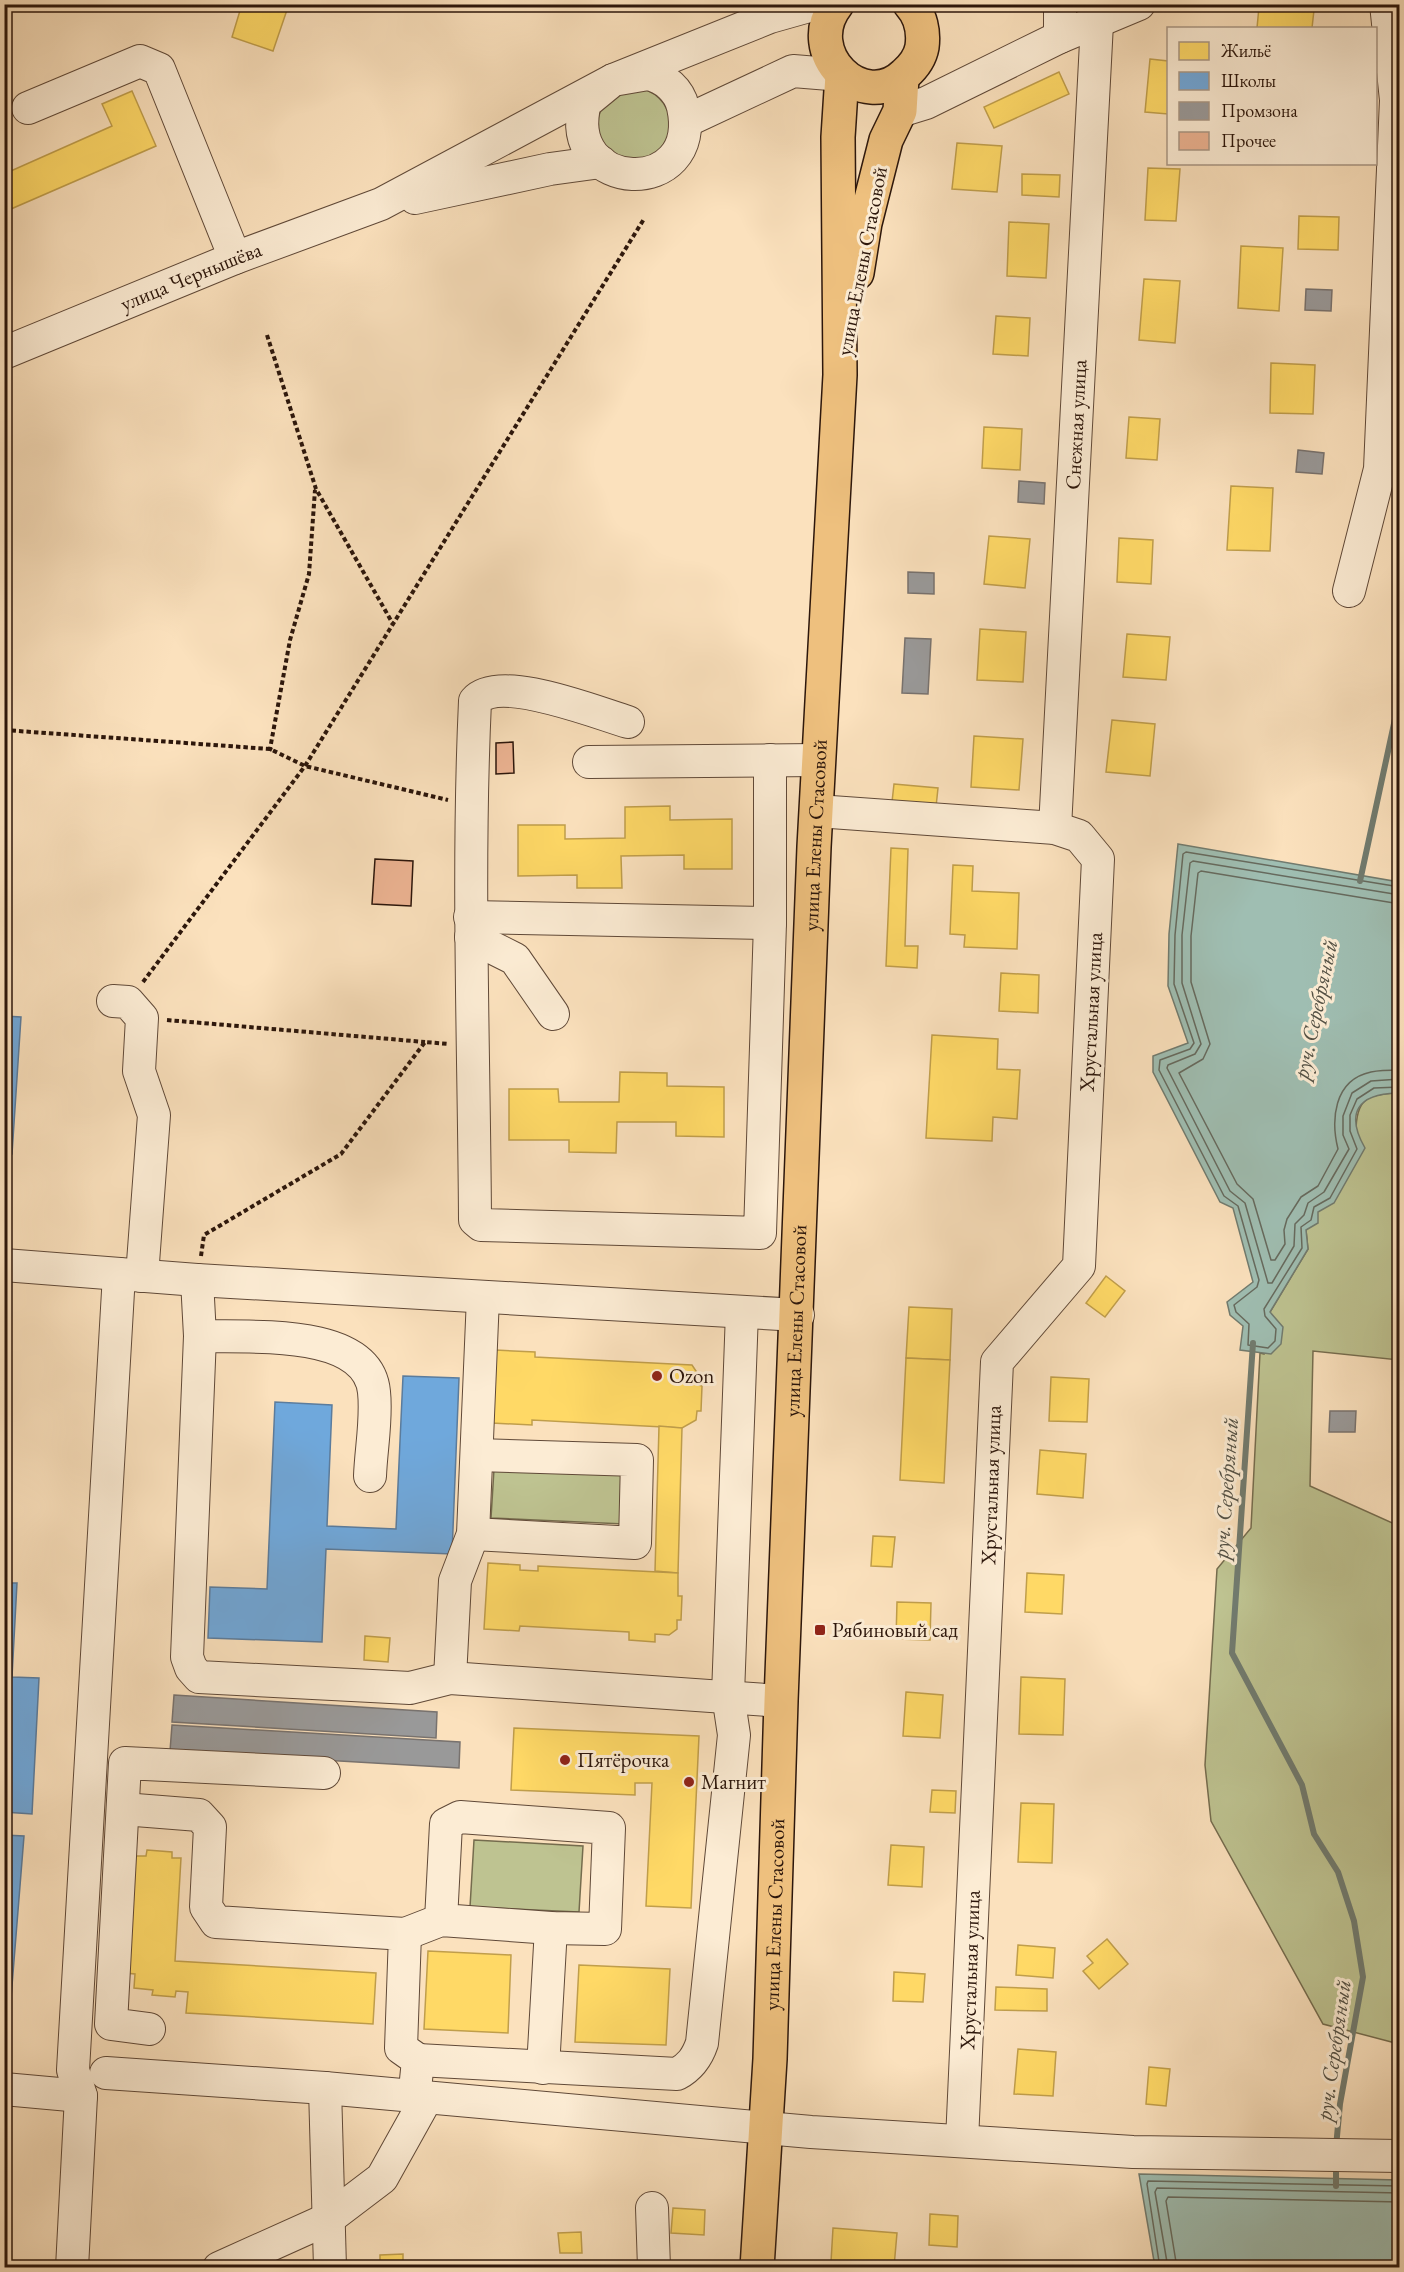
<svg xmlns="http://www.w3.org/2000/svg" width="1404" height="2272" viewBox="0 0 1404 2272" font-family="'EB Garamond',serif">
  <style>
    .green { fill: #bec391; stroke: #756c4e; stroke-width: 1.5 }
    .water { fill: #9fbeb2; stroke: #717b6f; stroke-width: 1.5 }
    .homes { fill: #ffd966; stroke: #c09e4b; stroke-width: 1.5 }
    .schools { fill: #6fa8dc; stroke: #5b7c9d; stroke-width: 1.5 }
    .industry { fill: #999; stroke: #78726e; stroke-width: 1.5 }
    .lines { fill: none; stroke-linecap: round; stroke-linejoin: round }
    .shore { stroke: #666a5e; stroke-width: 1.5 }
    .stream { stroke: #717b6f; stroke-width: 6 }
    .building { fill: #ecb392; stroke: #2c160b; stroke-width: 1.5 }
    .minor-casing { stroke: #604938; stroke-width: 34 }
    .major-casing { stroke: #2c160b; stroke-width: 36 }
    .path { stroke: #2c160b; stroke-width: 4; stroke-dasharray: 4.5 3; stroke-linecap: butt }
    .minor { stroke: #fcecd4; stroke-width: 32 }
    .major { stroke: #eec07e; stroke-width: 33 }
    .poi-dot { fill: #8f2418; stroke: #fcecd4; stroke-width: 2 }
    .labels { text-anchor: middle; stroke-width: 6; stroke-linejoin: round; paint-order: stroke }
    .street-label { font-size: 21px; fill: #2c160b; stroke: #fcecd4 }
    .poi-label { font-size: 21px; fill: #2c160b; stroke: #fcecd4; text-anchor: start }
    .water-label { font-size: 22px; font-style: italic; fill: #545145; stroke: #fcecd4 }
  </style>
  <rect width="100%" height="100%" fill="#fbe1bd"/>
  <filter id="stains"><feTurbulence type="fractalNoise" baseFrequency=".00333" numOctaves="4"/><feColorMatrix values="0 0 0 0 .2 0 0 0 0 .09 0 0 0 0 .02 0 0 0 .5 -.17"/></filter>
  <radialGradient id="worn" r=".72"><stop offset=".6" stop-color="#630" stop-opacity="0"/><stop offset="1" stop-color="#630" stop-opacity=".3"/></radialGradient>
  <g class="green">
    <circle cx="634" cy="124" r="36"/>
    <path d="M1399,1089V1360L1313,1351L1310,1486L1399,1526V2044L1323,2024L1211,1821L1205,1765L1217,1569L1251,1528L1260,1353L1264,1354L1270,1312L1308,1249L1306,1230L1356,1132C1356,1100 1366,1094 1397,1093Z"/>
    <polygon points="494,1469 626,1475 624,1524 491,1518"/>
    <polygon points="474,1840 583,1846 579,1912 470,1907"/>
  </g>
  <g class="water">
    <path d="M1178,844L1399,882V1089L1397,1093C1358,1094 1345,1113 1365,1148L1334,1203L1318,1212V1223L1306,1230L1308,1249L1270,1312L1283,1327L1281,1344L1271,1354L1240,1350L1243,1326L1230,1315L1227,1302L1253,1282L1233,1208L1220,1202L1153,1072V1056L1188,1043L1168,986L1169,934Z"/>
    <polygon points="1139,2174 1399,2180 1399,2267 1155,2267"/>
  </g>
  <g class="homes">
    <polygon points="242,4 289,4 273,51 232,37"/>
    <polygon points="1259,7 1314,10 1312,28 1257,28"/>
    <polygon points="1150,59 1168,61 1168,114 1145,112"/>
    <polygon points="1059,72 1069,94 994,128 984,107"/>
    <polygon points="132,91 156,146 4,212 4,174 112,126 102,104"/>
    <polygon points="957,143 1002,146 997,192 952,189"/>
    <polygon points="1148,168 1180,169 1176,221 1145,220"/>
    <polygon points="1022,174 1060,175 1059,197 1022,195"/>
    <polygon points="1299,216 1339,217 1338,250 1298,249"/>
    <polygon points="1009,222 1049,224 1046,278 1007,276"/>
    <polygon points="1241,246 1283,248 1279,311 1238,308"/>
    <polygon points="1144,279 1180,281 1175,343 1139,340"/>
    <polygon points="996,316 1030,318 1028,356 993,354"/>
    <polygon points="1271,363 1315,365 1313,414 1270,413"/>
    <polygon points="1129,417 1160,419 1157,460 1126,458"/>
    <polygon points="984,427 1022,429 1020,470 982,468"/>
    <polygon points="1231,486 1273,488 1270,551 1227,550"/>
    <polygon points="989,536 1030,539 1025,588 984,584"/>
    <polygon points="1119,538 1153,540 1151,584 1117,582"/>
    <polygon points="980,629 1026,632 1023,682 977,680"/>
    <polygon points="1127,634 1170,637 1166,680 1123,677"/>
    <polygon points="1112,720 1155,724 1150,776 1106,772"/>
    <polygon points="974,736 1023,739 1019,790 971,787"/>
    <polygon points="894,784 938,788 936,807 892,802"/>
    <polygon points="670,806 670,820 732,819 732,869 684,869 684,855 621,856 622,888 577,888 577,875 518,876 518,825 565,825 565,839 625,838 625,807"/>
    <polygon points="891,848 908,849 905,946 918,946 917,968 886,966"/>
    <polygon points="953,865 973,866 972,891 1019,893 1017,949 964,947 965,935 950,934"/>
    <polygon points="1001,973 1039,975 1038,1013 999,1011"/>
    <polygon points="932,1035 998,1039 997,1069 1020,1070 1017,1119 993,1117 992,1141 926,1138"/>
    <polygon points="620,1072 667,1073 667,1086 724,1087 724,1137 676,1136 676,1122 617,1122 616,1153 569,1152 569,1140 509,1140 509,1089 558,1089 559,1102 619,1102"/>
    <polygon points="1106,1276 1125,1291 1105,1317 1086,1303"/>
    <polygon points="909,1307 952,1309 950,1360 906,1358"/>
    <polygon points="495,1350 535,1352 535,1357 692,1365 698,1374 698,1385 702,1386 701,1411 697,1411 696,1420 682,1428 532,1420 532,1425 492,1423"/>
    <polygon points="906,1358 950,1360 944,1483 900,1480"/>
    <polygon points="1051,1377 1089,1379 1087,1422 1049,1421"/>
    <polygon points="659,1426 682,1428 678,1573 655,1571"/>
    <polygon points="1395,1437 1400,1437 1400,1491 1394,1491"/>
    <polygon points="1040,1450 1086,1454 1083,1498 1037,1494"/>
    <polygon points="873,1536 895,1537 892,1567 871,1566"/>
    <polygon points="488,1563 520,1565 520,1570 538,1571 538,1566 678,1573 678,1596 682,1596 681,1620 677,1620 677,1629 669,1635 655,1634 655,1642 629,1640 629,1632 520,1626 519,1631 484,1629"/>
    <polygon points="1027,1573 1064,1575 1062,1614 1025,1612"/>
    <polygon points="897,1602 931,1603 930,1640 896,1639"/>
    <polygon points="365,1636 390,1638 388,1662 364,1660"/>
    <polygon points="1021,1677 1065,1679 1063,1735 1019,1734"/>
    <polygon points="906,1692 943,1695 940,1738 903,1736"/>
    <polygon points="514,1728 699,1736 691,1908 646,1906 652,1783 635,1783 635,1795 511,1790"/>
    <polygon points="932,1790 956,1791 955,1813 930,1812"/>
    <polygon points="1021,1803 1054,1804 1052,1863 1018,1862"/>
    <polygon points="891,1845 924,1847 922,1887 888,1885"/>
    <polygon points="147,1850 172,1852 172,1858 181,1858 175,1961 376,1973 373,2024 186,2013 188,1992 176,1991 175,1997 152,1995 153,1990 134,1988 135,1974 125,1973 132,1856 146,1856"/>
    <polygon points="1107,1939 1128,1964 1099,1989 1083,1971 1093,1963 1087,1956"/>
    <polygon points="1018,1945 1055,1948 1053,1978 1016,1975"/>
    <polygon points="428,1951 511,1955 508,2033 424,2029"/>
    <polygon points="579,1965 670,1969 666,2045 575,2042"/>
    <polygon points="894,1972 925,1974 923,2002 893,2001"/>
    <polygon points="996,1987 1047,1989 1047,2011 995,2010"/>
    <polygon points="1018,2049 1056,2052 1053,2096 1014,2094"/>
    <polygon points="1149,2067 1170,2069 1166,2106 1146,2104"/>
    <polygon points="673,2208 705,2210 704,2235 671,2233"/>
    <polygon points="930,2214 958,2216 957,2247 929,2245"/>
    <polygon points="833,2228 897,2233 894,2267 831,2262"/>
    <polygon points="581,2232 582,2253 560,2253 558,2233"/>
    <polygon points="403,2254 403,2268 380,2268 380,2255"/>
  </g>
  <g class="schools">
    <polygon points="4,1016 21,1017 12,1154 4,1153"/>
    <polygon points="403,1376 459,1378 452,1554 326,1549 322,1642 208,1638 210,1587 267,1589 275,1402 332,1405 327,1526 396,1529"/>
    <polygon points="4,1583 17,1583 12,1677 39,1678 32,1814 4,1812"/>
    <polygon points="4,1835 24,1836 5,2073 4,2073"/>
  </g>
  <g class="industry">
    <polygon points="1306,289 1332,290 1331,311 1305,310"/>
    <polygon points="1298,450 1324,453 1322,474 1296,472"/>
    <polygon points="1019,481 1045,483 1044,504 1018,502"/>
    <polygon points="908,572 934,573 934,594 908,593"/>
    <polygon points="905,638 931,639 928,694 902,693"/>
    <polygon points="1330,1411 1356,1411 1355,1432 1329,1432"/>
    <polygon points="174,1695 437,1712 436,1738 172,1722"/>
    <polygon points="172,1725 460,1742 459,1768 170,1751"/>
  </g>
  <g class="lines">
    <g class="shore">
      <polyline points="1400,887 1186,852 1183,854 1175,935 1174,984 1194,1043 1190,1049 1160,1060 1159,1070 1224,1196 1238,1206 1259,1280 1257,1287 1234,1305 1236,1312 1249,1324 1248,1345 1268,1348 1275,1341 1276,1329 1265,1316 1264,1309 1302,1248 1301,1227 1311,1220 1314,1207 1330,1198 1357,1149 1350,1131 1350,1115 1357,1099 1374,1088 1400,1087"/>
      <polyline points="1400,895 1193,861 1190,863 1182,935 1182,983 1201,1044 1195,1054 1168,1065 1167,1068 1230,1191 1245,1203 1268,1283 1272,1283 1294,1246 1295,1224 1304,1215 1308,1203 1324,1192 1349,1149 1343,1135 1343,1116 1352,1093 1371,1081 1400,1079"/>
      <path d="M1400,904L1201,871L1198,873L1191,936V982L1210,1044L1203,1059L1179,1073L1237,1184L1253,1199L1271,1260H1275L1285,1244L1284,1230L1287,1219L1301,1197L1318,1186L1338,1149C1331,1121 1333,1080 1371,1072C1380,1070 1390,1070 1400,1070"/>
      <polyline points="1160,2268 1147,2184 1148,2181 1400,2186"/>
      <polyline points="1168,2268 1155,2192 1157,2188 1400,2193"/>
      <polyline points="1177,2268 1166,2201 1168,2197 1400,2202"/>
    </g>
    <g class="stream">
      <polyline points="1360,881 1400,696"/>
      <polyline points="1253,1343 1232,1653 1302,1785 1314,1834 1338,1872 1354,1921 1363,1977 1340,2104 1336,2147"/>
      <polyline points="1336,2186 1336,2163"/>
    </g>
  </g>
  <g class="building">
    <polygon points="513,742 514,773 496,774 496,743"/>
    <polygon points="375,859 413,861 411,906 372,904"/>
  </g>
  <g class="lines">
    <g class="minor-casing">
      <g id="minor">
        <polyline points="1060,4 1060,37"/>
        <path d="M648,74C665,78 679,90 683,107C703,200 561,194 585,103L613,80Z"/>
        <polyline points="28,108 140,61 159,69 235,258"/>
        <polyline points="900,111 926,103 1060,37 1139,4"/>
        <polyline points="686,121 793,71 842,75"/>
        <polyline points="415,198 550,169 601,162"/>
        <path id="s1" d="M4,353L235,258L381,204L613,80L770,17L816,4"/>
        <polyline points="1349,591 1380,469 1396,100 1386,4"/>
        <path d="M628,722C597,713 499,673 475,701C467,874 474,1047 475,1220L481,1225L760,1233L770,923V760"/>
        <polyline points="589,762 819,760"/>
        <polyline points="817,811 1055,828 1079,836 1098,859 1079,1266 997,1362 962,2141"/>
        <path id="s2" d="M1055,828L1097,23"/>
        <polyline points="470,917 770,923"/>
        <polyline points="471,937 515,959 553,1014"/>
        <polyline points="113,1001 128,1002 142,1018 139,1071 154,1115 142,1276"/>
        <polyline points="4,1265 197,1280 798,1315"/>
        <polyline points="197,1280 200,1336 187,1657 191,1668 199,1677 410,1688 450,1678 781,1701"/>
        <path d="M200,1336C247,1338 368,1327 374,1392C377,1419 371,1449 370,1476"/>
        <polyline points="473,1534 635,1543 637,1460 477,1455"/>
        <polyline points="450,1678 455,1581 473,1534 483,1297"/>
        <polyline points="123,1809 199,1815 210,1827 206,1907 216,1922 405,1934 401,2048 418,2060 416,2080"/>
        <polyline points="405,1934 441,1920 551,1928 605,1929 609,1828 460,1817 446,1824 441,1920"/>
        <polyline points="149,2029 111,2024 125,1763 324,1773"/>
        <path d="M418,2060L677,2074C690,2067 697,2058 702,2043L734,1735L728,1695L742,1312"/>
        <polyline points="543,2068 551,1928"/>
        <polyline points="106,2073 325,2088 811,2132 1133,2152 1400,2156"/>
        <polyline points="325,2088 330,2268"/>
        <polyline points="4,2089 81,2096"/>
        <polyline points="652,2208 654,2268"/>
        <polyline points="72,2268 81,2096 73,2070 119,1274"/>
        <polyline points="219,2268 328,2219 382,2178 426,2099"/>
      </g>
    </g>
    <g class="major-casing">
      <g id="major">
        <path d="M837,4C799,52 863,115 905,74C913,67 920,58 922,47C924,32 921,16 910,4"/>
        <polyline points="857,273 865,223 886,140 900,111 902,78"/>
        <path id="s3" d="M757,2268L770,2059L781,1701L814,847L840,375L838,137L842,75"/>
      </g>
    </g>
    <g class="path">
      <polyline points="267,335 316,489 393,624"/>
      <polyline points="4,730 270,749 305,766 448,800"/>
      <polyline points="272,750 270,749 290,640 309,574 315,490"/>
      <polyline points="143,982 305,766 644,219"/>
      <polyline points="167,1020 425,1042"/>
      <polyline points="201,1256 204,1235 341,1154 425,1042 449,1044"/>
    </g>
    <use href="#minor" class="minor"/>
    <use href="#major" class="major"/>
  </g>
  <g class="poi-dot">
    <circle cx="657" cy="1376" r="6"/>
    <rect x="814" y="1624" width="12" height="12" rx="3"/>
    <circle cx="565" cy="1760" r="6"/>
    <circle cx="689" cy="1782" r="6"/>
  </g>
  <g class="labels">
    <g class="street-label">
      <text transform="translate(862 261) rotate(-79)" y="7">улица Елены Стасовой</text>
      <text dy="7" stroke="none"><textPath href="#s1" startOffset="202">улица Чернышёва</textPath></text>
      <text dy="7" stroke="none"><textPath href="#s2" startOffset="404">Снежная улица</textPath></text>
      <text dy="7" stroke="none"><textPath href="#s3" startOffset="1434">улица Елены Стасовой</textPath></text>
      <text transform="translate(1091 1012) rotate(-87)" y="7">Хрустальная улица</text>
      <text dy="7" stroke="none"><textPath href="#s3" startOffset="948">улица Елены Стасовой</textPath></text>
      <text transform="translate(991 1485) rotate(-88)" y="7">Хрустальная улица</text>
      <text dy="7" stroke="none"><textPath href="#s3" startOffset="354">улица Елены Стасовой</textPath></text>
      <text transform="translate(970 1970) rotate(-88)" y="7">Хрустальная улица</text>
    </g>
    <g class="poi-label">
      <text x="669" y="1383">Ozon</text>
      <text x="832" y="1637">Рябиновый сад</text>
      <text x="577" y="1767">Пятёрочка</text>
      <text x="701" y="1789">Магнит</text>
    </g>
    <g class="water-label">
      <text transform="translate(1315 1009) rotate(-78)" y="8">руч. Серебряный</text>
      <text transform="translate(1225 1488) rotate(-86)" y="8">руч. Серебряный</text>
      <text transform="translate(1333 2050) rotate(-82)" y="8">руч. Серебряный</text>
    </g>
  </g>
  <rect width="1404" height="2272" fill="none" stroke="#fbe1bd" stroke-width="24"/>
  <rect x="6" y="6" width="1392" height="2260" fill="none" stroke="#2c160b" stroke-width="3"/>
  <rect x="12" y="12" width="1380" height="2248" fill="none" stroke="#2c160b" stroke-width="1.5"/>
  <rect x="1167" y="27" width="210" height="138" fill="#fcecd4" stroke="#a99684" stroke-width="1.5"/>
  <rect x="1179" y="42" width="30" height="18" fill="#ffd966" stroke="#a99684" stroke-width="1.5"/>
  <text x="1221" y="57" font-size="18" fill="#2c160b">Жильё</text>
  <rect x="1179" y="72" width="30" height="18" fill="#6fa8dc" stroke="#a99684" stroke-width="1.5"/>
  <text x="1221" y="87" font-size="18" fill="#2c160b">Школы</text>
  <rect x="1179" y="102" width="30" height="18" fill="#999999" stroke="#a99684" stroke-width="1.5"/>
  <text x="1221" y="117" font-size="18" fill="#2c160b">Промзона</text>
  <rect x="1179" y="132" width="30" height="18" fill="#ecb392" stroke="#a99684" stroke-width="1.5"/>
  <text x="1221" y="147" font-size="18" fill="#2c160b">Прочее</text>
  <rect width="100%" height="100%" filter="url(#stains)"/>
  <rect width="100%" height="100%" fill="url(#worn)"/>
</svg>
